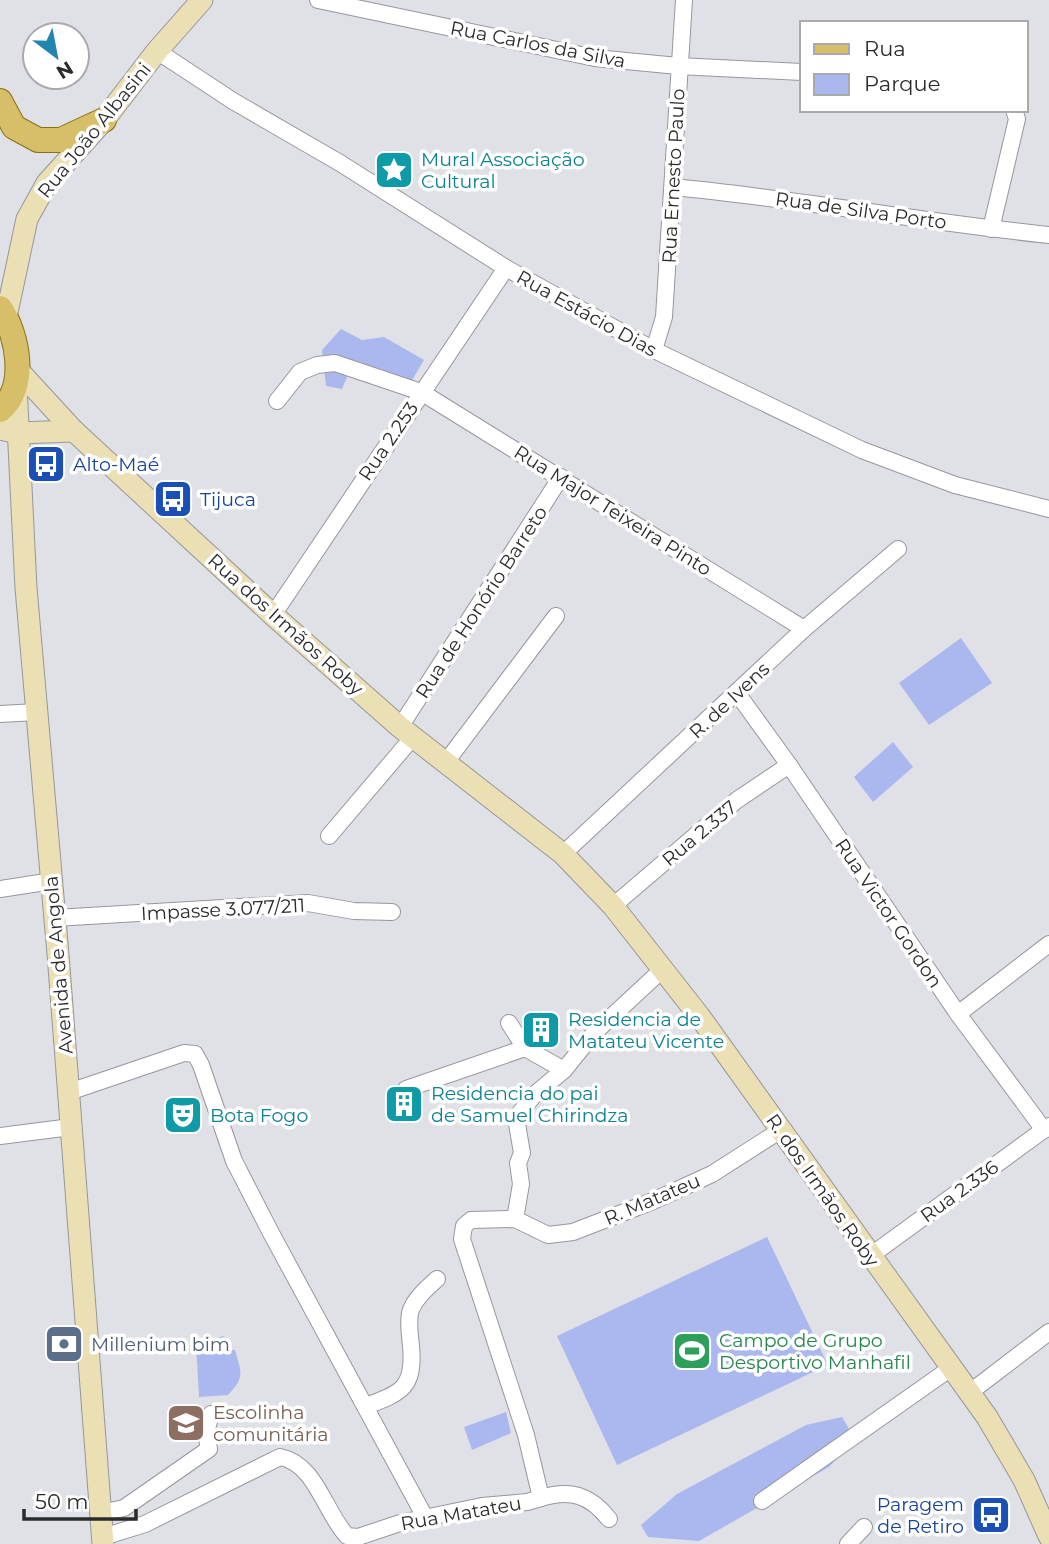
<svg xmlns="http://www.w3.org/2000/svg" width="1049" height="1544" viewBox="0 0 1049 1544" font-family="Montserrat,sans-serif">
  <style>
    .green { fill: #abb8ef }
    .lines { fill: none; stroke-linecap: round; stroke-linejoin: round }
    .street-casing { stroke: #96979c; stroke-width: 18 }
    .secondary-casing { stroke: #96979c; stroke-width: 23 }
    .primary-casing { stroke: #8a6f13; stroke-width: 26 }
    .street { stroke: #fff; stroke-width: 16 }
    .secondary { stroke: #ebdfb4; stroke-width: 21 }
    .primary { stroke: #d7bf69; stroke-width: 24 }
    .labels { text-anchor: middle; stroke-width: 7; stroke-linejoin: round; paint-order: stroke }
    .street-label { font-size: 19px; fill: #2b2b2d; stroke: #fff }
    .culture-label { font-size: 19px; fill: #0d838f; stroke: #fff; text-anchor: start }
    .transit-label { font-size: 19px; fill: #164399; stroke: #fff; text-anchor: start }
    .leisure-label { font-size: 19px; fill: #27864d; stroke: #fff; text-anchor: start }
    .service-label { font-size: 19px; fill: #4e5e75; stroke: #fff; text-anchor: start }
    .education-label { font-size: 19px; fill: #785e54; stroke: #fff; text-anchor: start }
  </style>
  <rect width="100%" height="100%" fill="#dfe1e6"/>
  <g class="green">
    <polygon points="341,329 362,340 384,337 424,360 411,382 353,363 342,389 326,386 322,350"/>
    <polygon points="961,638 992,683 929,725 899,683"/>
    <polygon points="893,742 913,767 873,802 854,777"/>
    <polygon points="767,1237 828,1365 617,1465 557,1336"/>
    <path d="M224,1336L230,1350H235C241,1373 246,1376 228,1395L199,1397L196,1343Z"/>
    <polygon points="506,1412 511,1433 472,1450 464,1427"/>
    <polygon points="842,1417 855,1439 829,1467 699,1541 648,1537 641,1525 677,1494 806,1425"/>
  </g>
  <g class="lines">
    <g class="street-casing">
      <g id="street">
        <polyline points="318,0 595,58 678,66 802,72"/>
        <polyline points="157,51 233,101 340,163 506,268 654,350 862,450 955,485 1049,509"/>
        <path d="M673,187C799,199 923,222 1049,235"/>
        <polyline points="991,229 1017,119 1014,110"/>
        <polyline points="654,350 664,317 684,0"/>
        <polyline points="277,401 300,372 317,365 335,363 421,392 804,629"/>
        <polyline points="273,615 506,268"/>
        <polyline points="737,693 789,765 958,1014 1044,1130"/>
        <polyline points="0,714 37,712"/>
        <polyline points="400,727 561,477"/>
        <polyline points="446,762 556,616"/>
        <polyline points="329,836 413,737"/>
        <polyline points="563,854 804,629 898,549"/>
        <polyline points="0,889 52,881"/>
        <polyline points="613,906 737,800 789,765"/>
        <polyline points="55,918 308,903 354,911 392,912"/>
        <polyline points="958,1014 1049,944"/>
        <polyline points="509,1023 525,1048 564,1070"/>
        <polyline points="406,1089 525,1048"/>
        <polyline points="69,1092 184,1053 195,1054 201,1065 234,1161 271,1233 426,1519"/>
        <polyline points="0,1136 71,1127"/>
        <polyline points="515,1219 521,1184 518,1163 522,1153 516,1118 534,1095 564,1070 594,1033 664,968"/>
        <polyline points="870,1256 1049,1126"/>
        <polyline points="969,1393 1049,1332"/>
        <path d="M366,1406C401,1393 415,1388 411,1346C410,1336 408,1323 410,1313C413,1300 427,1288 437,1279"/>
        <path d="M541,1498C571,1489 590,1495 609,1519"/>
        <polyline points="762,1501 951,1368"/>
        <polyline points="101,1513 124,1508 209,1449 206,1432 211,1414"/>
        <path d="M103,1537L145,1524L280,1457C316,1464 324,1511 347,1536L358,1537L400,1523L482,1506L527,1502L541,1498L526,1435L462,1239L464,1226L471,1220L515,1219L548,1235L573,1232L653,1201L712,1174L781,1130"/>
        <polyline points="848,1544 864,1527"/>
      </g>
    </g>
    <g class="secondary-casing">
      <g id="secondary">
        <polyline points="6,317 27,219 47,183 104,120 157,51 202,0"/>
        <polyline points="17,369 74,431 273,615 400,727 563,854 613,906 700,1017 987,1417 1024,1480 1049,1536"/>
        <polyline points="16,385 26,588 58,954 103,1544"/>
        <polyline points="0,429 18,433 74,431"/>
      </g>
    </g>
    <g class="primary-casing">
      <g id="primary">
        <polyline points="0,101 14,127 38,140 61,140 104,120"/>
        <path d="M0,308C18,334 28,388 0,410"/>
      </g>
    </g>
    <use href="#street" class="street"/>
    <use href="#secondary" class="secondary"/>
    <use href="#primary" class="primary"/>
  </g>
  <defs>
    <g id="sight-square" transform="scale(2.0125)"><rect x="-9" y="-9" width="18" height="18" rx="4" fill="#0f9aa8" stroke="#fff"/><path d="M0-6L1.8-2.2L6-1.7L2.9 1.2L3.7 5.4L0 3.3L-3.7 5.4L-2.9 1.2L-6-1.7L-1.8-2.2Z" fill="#fff"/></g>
    <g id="bus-square" transform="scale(2.0125)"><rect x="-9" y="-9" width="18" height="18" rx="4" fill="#1a4fb4" stroke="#fff"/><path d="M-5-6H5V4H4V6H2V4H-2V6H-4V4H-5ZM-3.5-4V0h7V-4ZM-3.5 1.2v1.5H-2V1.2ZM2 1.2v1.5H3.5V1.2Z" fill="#fff"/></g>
    <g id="building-square" transform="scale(2.0125)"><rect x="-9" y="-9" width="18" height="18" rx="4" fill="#0f9aa8" stroke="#fff"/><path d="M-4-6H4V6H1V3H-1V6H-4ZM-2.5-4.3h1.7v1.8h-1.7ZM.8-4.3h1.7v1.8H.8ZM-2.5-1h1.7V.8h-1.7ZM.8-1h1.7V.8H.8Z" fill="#fff"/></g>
    <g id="theatre-square" transform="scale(2.0125)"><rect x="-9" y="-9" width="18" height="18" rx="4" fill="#0f9aa8" stroke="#fff"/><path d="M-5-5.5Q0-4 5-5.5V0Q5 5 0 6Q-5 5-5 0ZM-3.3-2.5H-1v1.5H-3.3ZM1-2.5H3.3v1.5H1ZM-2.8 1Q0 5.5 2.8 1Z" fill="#fff"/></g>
    <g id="bank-square" transform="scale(2.0125)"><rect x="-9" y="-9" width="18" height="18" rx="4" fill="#5c6f8a" stroke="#fff"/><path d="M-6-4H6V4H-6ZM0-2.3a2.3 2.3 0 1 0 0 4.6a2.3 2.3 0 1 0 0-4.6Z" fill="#fff"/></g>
    <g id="stadium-square" transform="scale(2.0125)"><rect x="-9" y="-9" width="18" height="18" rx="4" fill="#2e9e5b" stroke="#fff"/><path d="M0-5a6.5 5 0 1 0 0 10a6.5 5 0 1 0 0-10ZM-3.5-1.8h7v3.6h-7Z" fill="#fff"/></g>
    <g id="school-square" transform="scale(2.0125)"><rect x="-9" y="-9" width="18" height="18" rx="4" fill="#8d6e63" stroke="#fff"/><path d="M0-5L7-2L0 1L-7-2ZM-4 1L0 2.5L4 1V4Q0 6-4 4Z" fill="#fff"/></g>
  </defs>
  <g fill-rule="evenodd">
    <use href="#sight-square" x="394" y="170"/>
    <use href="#bus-square" x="46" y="464"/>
    <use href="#bus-square" x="173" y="499"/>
    <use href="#building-square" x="541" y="1030"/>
    <use href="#building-square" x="404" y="1104"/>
    <use href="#theatre-square" x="183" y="1115"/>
    <use href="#bank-square" x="64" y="1344"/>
    <use href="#stadium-square" x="692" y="1351"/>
    <use href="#school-square" x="186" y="1423"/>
    <use href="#bus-square" x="991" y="1515"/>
  </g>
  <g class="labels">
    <g class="street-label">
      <text transform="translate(538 44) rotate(11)" y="7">Rua Carlos da Silva</text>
      <text transform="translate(94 130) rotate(-51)" y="7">Rua João Albasini</text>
      <text transform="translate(673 176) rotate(-87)" y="7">Rua Ernesto Paulo</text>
      <text transform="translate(861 210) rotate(8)" y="7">Rua de Silva Porto</text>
      <text transform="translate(587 313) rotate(29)" y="7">Rua Estácio Dias</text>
      <text transform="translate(388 441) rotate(-56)" y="7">Rua 2.253</text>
      <text transform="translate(613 510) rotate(32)" y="7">Rua Major Teixeira Pinto</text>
      <text transform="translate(481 602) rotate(-57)" y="7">Rua de Honório Barreto</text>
      <text transform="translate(286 624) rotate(42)" y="7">Rua dos Irmãos Roby</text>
      <text transform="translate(729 700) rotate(-43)" y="7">R. de Ivens</text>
      <text transform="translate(699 833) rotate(-40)" y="7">Rua 2.337</text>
      <text transform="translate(223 909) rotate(-3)" y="7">Impasse 3.077/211</text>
      <text transform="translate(889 913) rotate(56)" y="7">Rua Victor Gordon</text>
      <text transform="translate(58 965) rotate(-95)" y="7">Avenida de Angola</text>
      <text transform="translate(823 1190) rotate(55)" y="7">R. dos Irmãos Roby</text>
      <text transform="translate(959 1191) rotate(-36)" y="7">Rua 2.336</text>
      <text transform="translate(652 1199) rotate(-23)" y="7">R. Matateu</text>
      <text transform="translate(461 1513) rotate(-10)" y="7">Rua Matateu</text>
    </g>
    <g class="culture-label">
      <text x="421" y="166">Mural Associação<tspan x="421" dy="22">Cultural</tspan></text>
      <text x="568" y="1026">Residencia de<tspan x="568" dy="22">Matateu Vicente</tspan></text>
      <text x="431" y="1100">Residencia do pai<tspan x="431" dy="22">de Samuel Chirindza</tspan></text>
      <text x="210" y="1122">Bota Fogo</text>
    </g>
    <g class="transit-label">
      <text x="73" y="471">Alto-Maé</text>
      <text x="200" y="506">Tijuca</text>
      <text x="964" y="1511" text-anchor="end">Paragem<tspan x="964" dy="22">de Retiro</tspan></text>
    </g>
    <g class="leisure-label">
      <text x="719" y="1347">Campo de Grupo<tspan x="719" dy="22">Desportivo Manhafil</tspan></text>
    </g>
    <g class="service-label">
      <text x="91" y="1351">Millenium bim</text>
    </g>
    <g class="education-label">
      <text x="213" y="1419">Escolinha<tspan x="213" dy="22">comunitária</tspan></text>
    </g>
  </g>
  <rect x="800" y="21" width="228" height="91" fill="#ffffff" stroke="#aaaaab" stroke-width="2"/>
  <rect x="814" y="44" width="35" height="10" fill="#d7bf69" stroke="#aaaaab" stroke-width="2"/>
  <text x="864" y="56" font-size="21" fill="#2b2b2d">Rua</text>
  <rect x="814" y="74" width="35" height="21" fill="#abb8ef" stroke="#aaaaab" stroke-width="2"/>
  <text x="864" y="91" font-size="21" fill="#2b2b2d">Parque</text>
  <g transform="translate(56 56) rotate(148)"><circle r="33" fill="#ffffff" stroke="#aaaaab" stroke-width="2"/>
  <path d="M0-5L12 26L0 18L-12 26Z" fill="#2384af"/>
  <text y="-10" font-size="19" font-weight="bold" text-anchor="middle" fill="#2b2b2d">N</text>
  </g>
  <path d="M24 1509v10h112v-10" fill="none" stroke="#2b2b2d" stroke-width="3.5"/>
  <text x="35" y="1509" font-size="21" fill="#2b2b2d" stroke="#ffffff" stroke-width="5" paint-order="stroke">50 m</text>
</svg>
